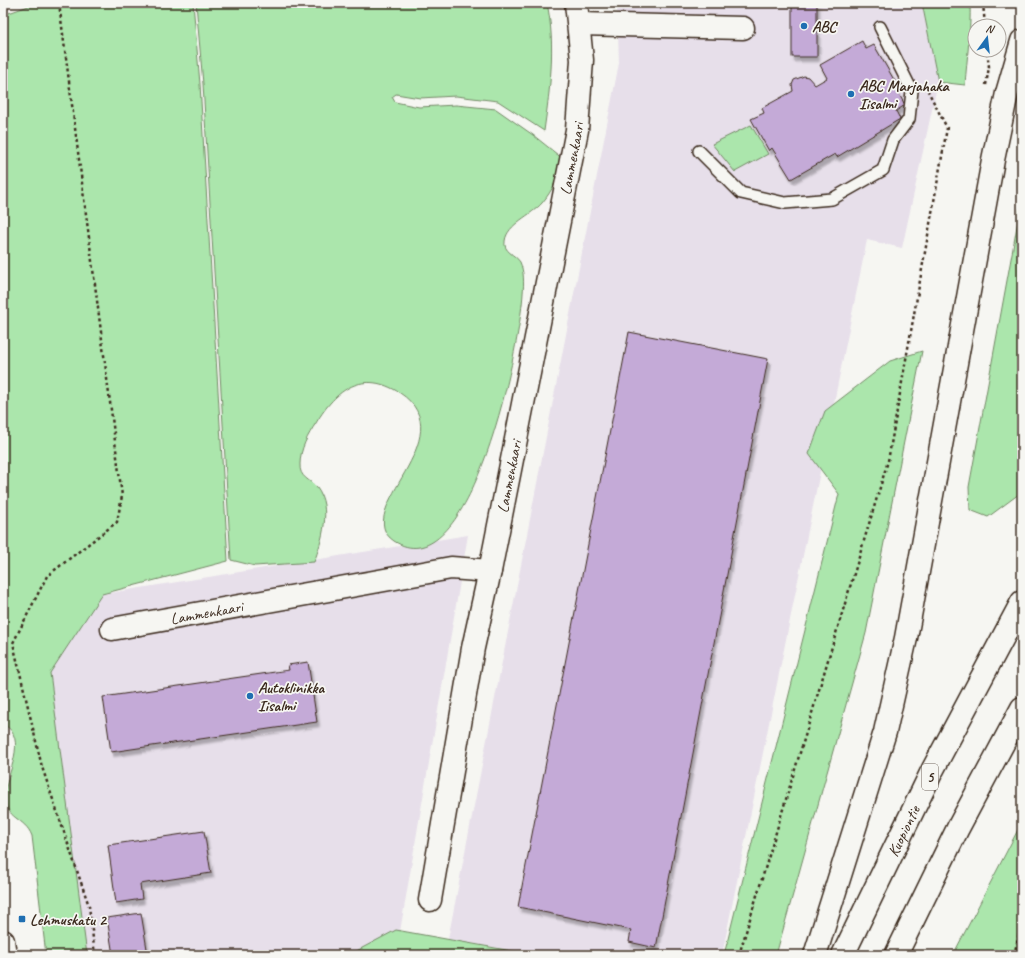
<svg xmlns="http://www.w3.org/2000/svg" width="1025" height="958" viewBox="0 0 1025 958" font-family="Caveat,sans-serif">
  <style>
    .built { fill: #e7dfea }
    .green { fill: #abe6ac; stroke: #738865 }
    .building { fill: #c4aad7; stroke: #3b2a1e; filter: url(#shadow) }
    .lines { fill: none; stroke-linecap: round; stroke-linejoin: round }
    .lane-casing { stroke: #3b2a1e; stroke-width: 14 }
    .street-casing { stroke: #3b2a1e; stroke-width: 25 }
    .highway-casing { stroke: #3b2a1e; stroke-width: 25 }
    .path { stroke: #3b2a1e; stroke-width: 2.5; stroke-dasharray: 3 3; stroke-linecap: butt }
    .lane { stroke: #f6f6f2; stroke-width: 11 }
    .street { stroke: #f6f6f2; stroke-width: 22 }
    .highway { stroke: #f6f6f2; stroke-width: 22 }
    .poi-dot { fill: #1f6fb2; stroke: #f6f6f2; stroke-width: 1.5 }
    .labels { text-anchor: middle; stroke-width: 3.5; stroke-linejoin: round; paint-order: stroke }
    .shield { fill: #f6f6f2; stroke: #73675e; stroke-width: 1 }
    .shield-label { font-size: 15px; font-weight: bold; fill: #3b2a1e }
    .poi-label { font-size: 16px; font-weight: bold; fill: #3b2a1e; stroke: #f6f6f2; text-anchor: start }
    .street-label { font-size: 16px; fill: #3b2a1e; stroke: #f6f6f2 }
  </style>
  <defs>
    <filter id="shadow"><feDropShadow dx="2.5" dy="4.5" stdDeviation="1" flood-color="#0004"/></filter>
  </defs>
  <rect width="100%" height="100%" fill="#f6f6f2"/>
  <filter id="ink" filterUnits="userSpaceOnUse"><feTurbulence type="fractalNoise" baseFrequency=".025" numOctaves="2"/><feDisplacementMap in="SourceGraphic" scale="8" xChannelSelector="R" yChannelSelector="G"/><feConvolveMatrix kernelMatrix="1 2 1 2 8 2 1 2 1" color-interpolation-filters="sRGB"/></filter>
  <g filter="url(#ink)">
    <g class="built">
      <polygon points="617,3 922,3 938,82 902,248 867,240 722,955 535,955 448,939 619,63"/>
      <polygon points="468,535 396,955 84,955 41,604"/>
    </g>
    <g class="green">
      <path d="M37,3H193L200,84L228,561L102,594L50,673L87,955H46L32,836C25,817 5,820 5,796C5,775 30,738 3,724V15Z"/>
      <path d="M196,3H547C556,46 550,88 544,131L498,101L456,96L420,98L396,94L392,97L395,102L419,107L456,105L496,109L533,135L563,159C559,176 553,190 542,203C532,215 507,224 505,241C503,252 515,254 520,262C524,271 524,283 523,293C521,338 472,591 394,541C349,511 466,437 400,393C363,369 336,389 316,423C308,435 300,449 300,464C299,478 310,479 317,488C332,508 322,541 314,562L255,566L231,560L203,84Z"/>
      <path d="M922,3H970C971,31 967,57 965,85L938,82Z"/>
      <polygon points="751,125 768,154 735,172 712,144"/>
      <polygon points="1022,199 1022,487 1019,494 988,517 970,510 969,487"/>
      <polygon points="922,351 866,633 776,955 724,955 839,494 809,454 825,411 890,361"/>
      <polygon points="1022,822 1022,955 953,955"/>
      <polygon points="396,930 534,955 349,955"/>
    </g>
    <g class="building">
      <rect x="792" y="3" width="25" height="54"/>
      <polygon points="862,41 866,49 874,45 897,85 895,87 905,105 896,111 900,119 837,157 835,154 791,179 772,148 769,151 751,119 764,113 762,108 793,91 792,85 794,80 804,76 808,77 815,85 827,78 820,65"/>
      <polygon points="629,332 768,359 656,948 629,942 631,930 518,907"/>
      <polygon points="308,662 317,722 111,752 103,697 289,670 288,665"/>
      <polygon points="204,831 211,873 140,884 142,899 116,903 108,845"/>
      <polygon points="141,913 148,955 113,955 107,918"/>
    </g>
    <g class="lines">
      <g class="lane-casing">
        <polyline id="lane" points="699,151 741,193 785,203 832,199 883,170 893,140 909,119 912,91 880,27"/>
      </g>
      <g class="street-casing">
        <g id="street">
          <polyline points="579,24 743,28"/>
          <path id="s1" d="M112,629L451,568L490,571L577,130L582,60L576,3"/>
          <polyline points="430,900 473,648 490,571"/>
          <polyline points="3,941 5,955"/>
        </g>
      </g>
      <g class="highway-casing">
        <g id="highway">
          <polyline points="815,955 885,732 906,638 993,160 1007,93 1022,41"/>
          <path id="s2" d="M843,955L933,769L1022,602"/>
          <polyline points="896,955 958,828 1022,708"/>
        </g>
      </g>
      <g class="path">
        <polyline points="59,3 122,496 117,522 47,576 13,643 42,767 89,906 95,955"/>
        <polyline points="983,3 985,26"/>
        <polyline points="986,85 989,67 987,50"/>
        <polyline points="739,955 888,461 947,128 928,91"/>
        <polyline points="1014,955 1022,922"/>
      </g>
      <use href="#lane" class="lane"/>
      <use href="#street" class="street"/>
      <use href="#highway" class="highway"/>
    </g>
  </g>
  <g class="poi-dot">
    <circle cx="804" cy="26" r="4"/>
    <circle cx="851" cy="94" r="4"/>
    <circle cx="250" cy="696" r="4"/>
    <rect x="18" y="915" width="8" height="8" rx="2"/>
  </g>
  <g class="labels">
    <rect class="shield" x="922" y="764" width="16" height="26" rx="3"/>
    <g class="shield-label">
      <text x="930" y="782">5</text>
    </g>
    <g class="poi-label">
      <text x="812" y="32">ABC</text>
      <text x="859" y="91">ABC Marjahaka<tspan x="859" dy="18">Iisalmi</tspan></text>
      <text x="258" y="693">Autoklinikka<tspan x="258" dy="18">Iisalmi</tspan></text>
      <text x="30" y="925">Lehmuskatu 2</text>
    </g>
    <g class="street-label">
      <text dy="6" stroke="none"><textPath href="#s1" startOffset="804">Lammenkaari</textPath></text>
      <text dy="6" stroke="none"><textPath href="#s1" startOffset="480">Lammenkaari</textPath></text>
      <text dy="6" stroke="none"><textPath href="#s1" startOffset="96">Lammenkaari</textPath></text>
      <text dy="6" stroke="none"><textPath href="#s2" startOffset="138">Kuopiontie</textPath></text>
    </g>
  </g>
  <rect width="1025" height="958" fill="none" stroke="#f6f6f2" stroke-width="16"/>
  <rect x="8" y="8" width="1009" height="942" fill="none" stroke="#3b2a1e" stroke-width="1.5" filter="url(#ink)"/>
  <g transform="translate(987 38) rotate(15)"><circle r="19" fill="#f6f6f2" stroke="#aba49d"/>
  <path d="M0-3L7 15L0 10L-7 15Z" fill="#1f6fb2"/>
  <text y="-6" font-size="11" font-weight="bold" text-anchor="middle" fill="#3b2a1e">N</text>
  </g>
</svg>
